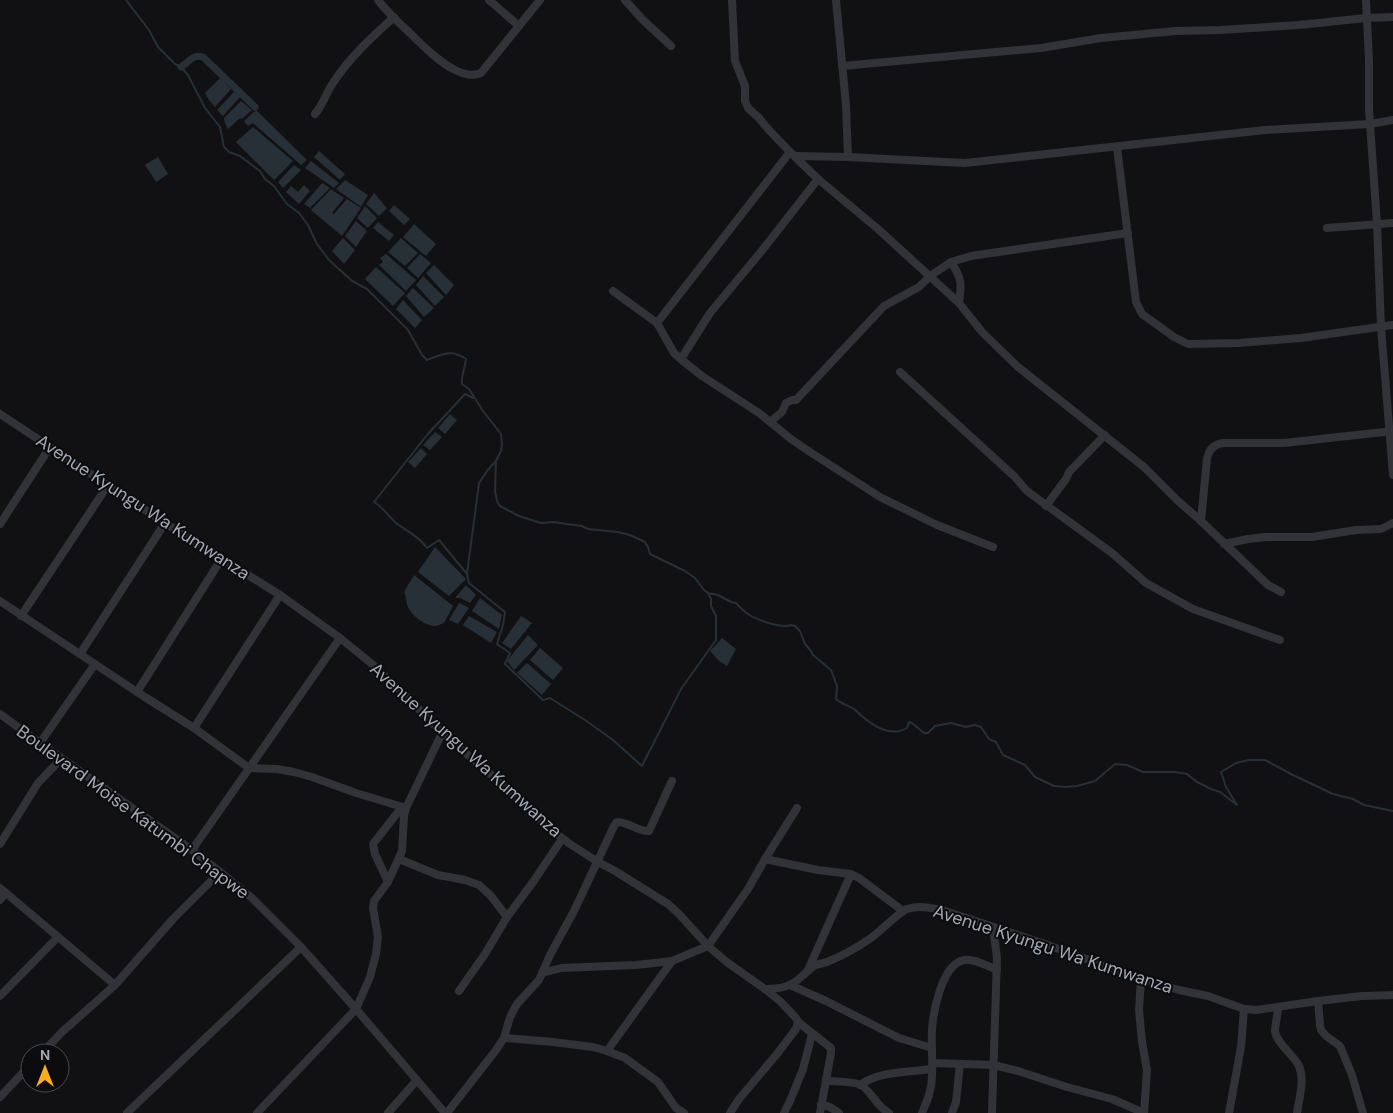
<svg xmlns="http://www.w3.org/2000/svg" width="1393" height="1113" viewBox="0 0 1393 1113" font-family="'DM Sans',sans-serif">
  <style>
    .water { fill: #273037 }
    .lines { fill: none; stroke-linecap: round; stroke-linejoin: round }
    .stream { stroke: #273037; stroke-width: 2 }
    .canal { stroke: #273037; stroke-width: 7 }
    .minor { stroke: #323338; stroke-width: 8 }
    .labels { text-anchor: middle; stroke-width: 4; stroke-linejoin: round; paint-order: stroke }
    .street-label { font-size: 18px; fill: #a2a8b4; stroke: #0c0c0e }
  </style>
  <rect width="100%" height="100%" fill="#111113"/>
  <g class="water">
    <polygon points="220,78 231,89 215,107 209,100 205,93"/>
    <polygon points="234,92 240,97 223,116 217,110"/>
    <polygon points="241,101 252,110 242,119 240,118 228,129 225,123 224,118"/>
    <polygon points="256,110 307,160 301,165 253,123 248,126 244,121"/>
    <polygon points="253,127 293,161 274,180 236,142"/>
    <polygon points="319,151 345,174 340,180 314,157"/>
    <polygon points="158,157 168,174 156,182 145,165"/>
    <polygon points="311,161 339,183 334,188 305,168"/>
    <polygon points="294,165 301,170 283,188 278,182"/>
    <polygon points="345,180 368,195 361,207 336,189"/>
    <polygon points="322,183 330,188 310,208 304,204"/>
    <polygon points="304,185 310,191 299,204 286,192 291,186 298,192"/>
    <polygon points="331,189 344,198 332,213 334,214 347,199 361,208 342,236 311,210"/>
    <polygon points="374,193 387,208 379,216 366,204"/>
    <polygon points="394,205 410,219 404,225 389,211"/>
    <polygon points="365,206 377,218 368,228 357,218"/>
    <polygon points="356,221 367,231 356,247 345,236"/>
    <polygon points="378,222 394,235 389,241 373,228"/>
    <polygon points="414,224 436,244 426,256 403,237"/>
    <polygon points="343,238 355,250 344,264 332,251"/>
    <polygon points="401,238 418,253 405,266 388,252"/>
    <polygon points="386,254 416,280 406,291 379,265 383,262 380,258"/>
    <polygon points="420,254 431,263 418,278 407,268"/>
    <polygon points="434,265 454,285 446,295 426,273"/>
    <polygon points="376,267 405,293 393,306 365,279"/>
    <polygon points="423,276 444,297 435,306 416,285"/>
    <polygon points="413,288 434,308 424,317 406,296"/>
    <polygon points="403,300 422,320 415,328 396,309"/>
    <polygon points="450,414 457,420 445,434 438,428"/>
    <polygon points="435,432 442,437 430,450 423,445"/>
    <polygon points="421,448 427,454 415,468 408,462"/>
    <polygon points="435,547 466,579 449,596 418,572"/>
    <path d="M414,575L453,606L444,623C444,623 437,626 436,626C426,627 409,614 407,604C406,599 406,596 404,592Z"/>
    <polygon points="466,585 476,595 470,603 460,598 455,598"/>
    <polygon points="480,598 502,615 499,629 472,611"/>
    <polygon points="459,603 469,608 458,624 449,620"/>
    <polygon points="469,616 497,632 491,643 463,625"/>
    <polygon points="521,616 532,623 511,649 502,643"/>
    <polygon points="528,635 538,645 514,670 507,661"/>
    <polygon points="722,638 736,649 727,666 719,661 710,651"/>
    <polygon points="540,648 563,668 553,680 530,660"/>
    <polygon points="527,663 551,684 542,695 517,673"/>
  </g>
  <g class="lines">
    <g class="stream">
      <path d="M126,0L149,30L158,47L175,64L181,67L188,75L205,108L220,127L224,147L229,152L240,156L260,171L265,179L274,186L287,204L299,213L308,225L317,244L329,260L352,281L367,289L408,330L422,355L427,360C443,354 451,349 466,359C465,368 461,376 462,384L469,389L483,411L501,434L502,444L501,451L496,461L495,491L497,501L500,506L519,516L541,523L554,522L566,524L582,526L588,529L618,532L630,535L645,542L648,547L650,554L685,571L695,578L704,590L708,593L718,595L731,602L736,603C740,607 743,611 748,614C757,620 782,629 791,625L795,626L800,631L805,644L811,651L813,655L831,670L837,686L836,699C841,704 848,705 854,709C857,711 860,715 863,717C875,727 892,737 907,728L909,722L912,723L924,733H928L935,726L951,723L966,727L975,725L981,727L989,739L996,742L1003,755L1025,765L1035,777L1054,786L1066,787L1077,786L1095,781L1115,764L1127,765L1143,772H1175L1187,774L1197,782L1211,789L1220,792L1237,805L1226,787L1221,772L1236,763L1249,760H1265L1293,775L1333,794L1353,799L1364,805L1393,811"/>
      <path d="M473,398L465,394L427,435L374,502C383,507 388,516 395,522C407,532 418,535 427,548L439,540L467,574L469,583L505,612L503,625L497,644L510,653L505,664L543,700L550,698L585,720L613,740L642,766L681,689L716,640V616L711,606V599L708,593"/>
      <polyline points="467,574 479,483 487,471 496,461"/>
    </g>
    <path class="canal" d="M181,67C189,62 193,54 203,57L255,107"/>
    <g class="minor">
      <path d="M378,0C387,12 399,23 410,33C423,46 439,62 455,70C463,74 472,77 481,73L540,0"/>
      <polyline points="489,0 519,26"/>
      <polyline points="625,0 643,20 671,46"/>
      <polyline points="732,0 735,61 745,86 745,101 748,108 759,118 768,129 790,152 818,179 878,229 959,303 982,332 1018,367 1144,467 1177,500 1201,521 1268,585 1281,592"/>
      <polyline points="836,0 846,105 848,157"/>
      <polyline points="1366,0 1369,60 1369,109 1377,224 1381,327 1393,475"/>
      <polyline points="842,66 1041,48 1101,38 1176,31 1221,30 1299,25 1366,18 1393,17"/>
      <path d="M315,114C323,105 326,93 333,83C350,57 371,38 394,17"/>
      <polyline points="1117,147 1136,302 1142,314 1174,337 1188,344 1239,343 1301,338 1393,325"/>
      <polyline points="795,156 848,157 965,163 1265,130 1370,124 1393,120"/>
      <polyline points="1327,228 1393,223"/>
      <path d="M951,262C962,279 962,283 959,303"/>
      <polyline points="613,291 657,323 674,353 683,361 702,376 759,413 791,439 810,452 880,497 937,525 993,547"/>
      <polyline points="657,323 790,152"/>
      <polyline points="681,359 710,313 760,253 818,179"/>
      <polyline points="900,372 1015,477 1027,491 1112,553 1146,583 1193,609 1280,640"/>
      <polyline points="0,414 165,523 280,595 340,638 372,664 407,697 442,733 495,778 546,826 570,844 598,862 615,871 668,904 679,914 708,946 728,963 765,989 781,1002 796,1018 798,1022 831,1048 831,1053 820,1113"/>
      <polyline points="770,422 782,412 786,403 792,400 796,400 884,306 919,287 930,276 951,262 971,256 1128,233"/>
      <polyline points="1046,506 1066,479 1069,472 1105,435"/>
      <path d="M1201,521L1207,459C1209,449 1215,443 1226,443H1284L1393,431"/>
      <polyline points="0,524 50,447"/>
      <polyline points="1224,544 1248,539 1266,537 1312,537 1356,530 1381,529 1393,523"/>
      <polyline points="0,601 137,692 194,728 249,768 277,769 294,772 312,777 356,793 406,808"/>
      <polyline points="21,616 108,485"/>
      <polyline points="80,654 165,523"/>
      <polyline points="137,692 222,558"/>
      <polyline points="0,714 40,743 192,850 220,872 252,898 301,947 356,1009 445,1113"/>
      <polyline points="194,728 280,595"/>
      <polyline points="40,743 95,664"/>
      <polyline points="0,844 38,783 61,759"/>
      <polyline points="192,850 340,638"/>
      <polyline points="399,859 438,875 465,880 479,885 491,896 507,917"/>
      <polyline points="765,859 818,870 851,874 859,878 903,911"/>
      <polyline points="388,882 375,854 373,844 402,807"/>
      <polyline points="0,888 6,893 0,900"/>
      <polyline points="6,893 115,985"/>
      <polyline points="808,970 851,874"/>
      <polyline points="542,973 561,968 636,965 672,961 708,946 748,889 765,859 797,808"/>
      <polyline points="1141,979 1139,1010 1142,1042 1147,1070 1144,1113"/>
      <polyline points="790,985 826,1001 899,1038 932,1048"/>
      <path d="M765,989C779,989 791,987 801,977C806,973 810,968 816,965C819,964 823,963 827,962C842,956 858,947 871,938C880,932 899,912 907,909C920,905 932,908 945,911L1042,943L1150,982L1179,990L1208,996L1244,1009L1256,1010L1318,1001L1362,996L1393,995"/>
      <polyline points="459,991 485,954 507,917 533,882 562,839"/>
      <polyline points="0,996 58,937"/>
      <polyline points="1318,1001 1320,1025 1321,1030 1326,1036 1340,1046 1352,1075 1363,1113"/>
      <path d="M1278,1007C1278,1015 1275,1024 1275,1031C1276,1043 1294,1055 1299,1066C1305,1080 1299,1099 1297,1113"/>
      <polyline points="504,1038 553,1042 593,1047 607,1051 625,1058 658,1082 676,1108 684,1113"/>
      <polyline points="607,1051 672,961"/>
      <polyline points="42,1053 62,1032 115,985 173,919 220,872"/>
      <polyline points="933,1063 994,1065 1018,1071 1067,1087 1112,1099 1144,1113"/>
      <path d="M826,1081C833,1081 856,1082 861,1085C872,1092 877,1107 889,1113"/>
      <path d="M860,1085C879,1071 910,1072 932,1069"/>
      <polyline points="0,1097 30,1065"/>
      <polyline points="821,1104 830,1107 839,1113"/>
      <polyline points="127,1113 301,947"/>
      <polyline points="257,1113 356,1009 370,977 376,954 378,937 373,908 374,901 388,882 402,851 404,816 406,808 442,733"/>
      <polyline points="388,1113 417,1080"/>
      <path d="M447,1113L496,1050L504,1038L510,1017L517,1004L539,980L550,955L574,911L614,826L617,822C629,822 638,832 649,831L672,781"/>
      <polyline points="730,1113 739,1099 777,1054 796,1029 798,1022"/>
      <polyline points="784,1113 790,1101 803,1069 812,1034"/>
      <path d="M922,1113C927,1101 932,1090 932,1076C933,1061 931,1046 932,1030C933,1012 942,964 964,960C974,958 987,966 997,970"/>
      <polyline points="952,1113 956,1102 960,1064"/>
      <polyline points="992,1113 997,958 993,927"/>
      <polyline points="1229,1113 1241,1047 1244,1009"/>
    </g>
  </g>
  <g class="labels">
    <g class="street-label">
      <text transform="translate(143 507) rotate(33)" y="6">Avenue Kyungu Wa Kumwanza</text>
      <text transform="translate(466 750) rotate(42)" y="6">Avenue Kyungu Wa Kumwanza</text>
      <text transform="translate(133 812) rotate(36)" y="6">Boulevard Moise Katumbi Chapwe</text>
      <text transform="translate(1053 949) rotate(18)" y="6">Avenue Kyungu Wa Kumwanza</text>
    </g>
  </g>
  <g transform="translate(45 1068)"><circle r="24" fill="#0c0c0e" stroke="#484a50"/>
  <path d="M0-4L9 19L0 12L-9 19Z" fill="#fdac1f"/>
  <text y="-8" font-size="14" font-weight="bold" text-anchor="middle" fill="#a2a8b4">N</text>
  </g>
</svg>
